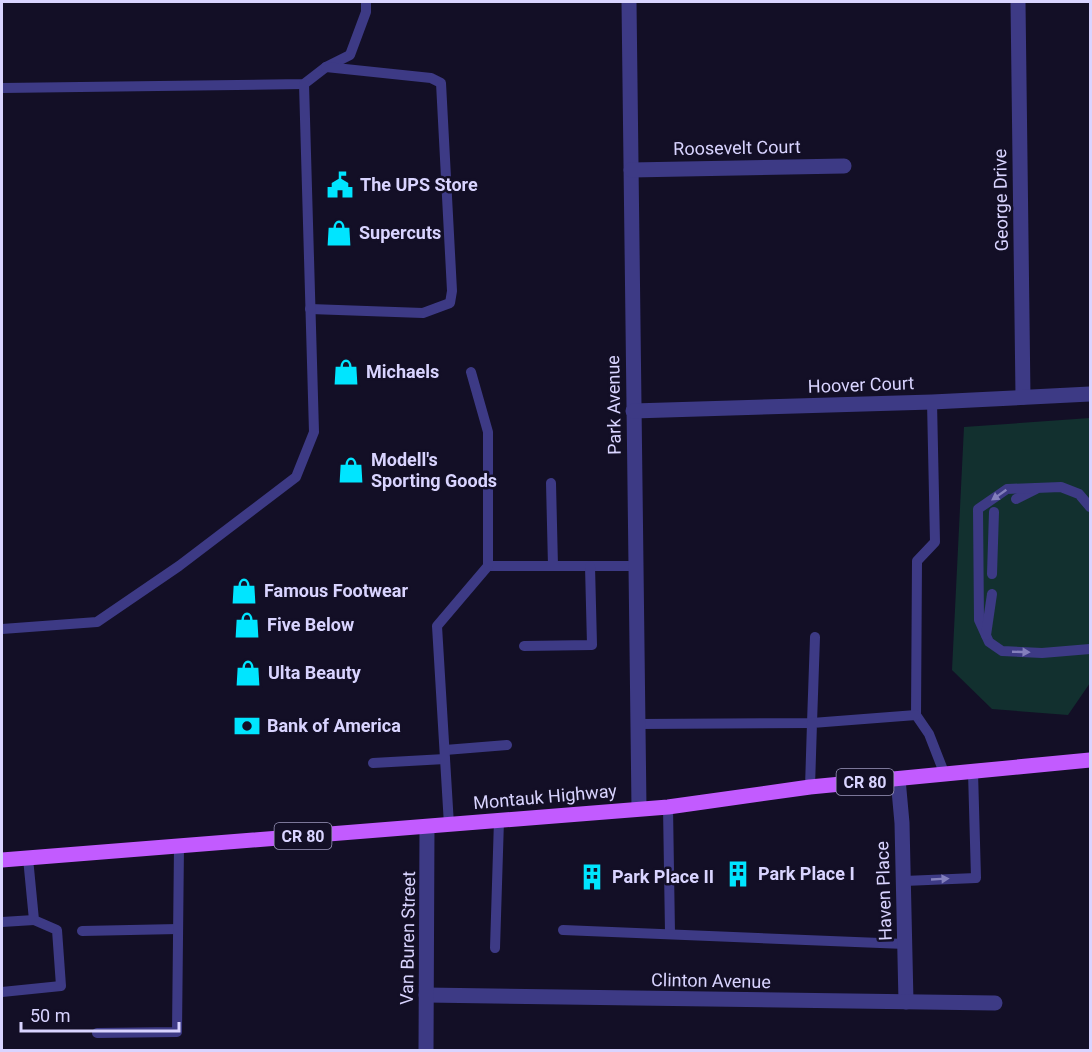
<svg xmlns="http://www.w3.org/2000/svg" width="1092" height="1052" viewBox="0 0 1092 1052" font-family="Roboto,sans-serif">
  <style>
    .green { fill: #12302f }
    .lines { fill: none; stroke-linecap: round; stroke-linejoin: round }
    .service { stroke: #3d3a85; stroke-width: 10 }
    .minor { stroke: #3d3a85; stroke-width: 15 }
    .primary { stroke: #c25bff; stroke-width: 15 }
    .oneway { fill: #837fbc }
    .labels { text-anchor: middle; stroke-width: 5; stroke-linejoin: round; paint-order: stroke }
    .shield { fill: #130f26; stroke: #9e99be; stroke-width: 1.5 }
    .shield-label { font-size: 16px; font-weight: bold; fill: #d9d4ff }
    .street-label { font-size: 18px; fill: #d9d4ff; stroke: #130f26 }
    .poi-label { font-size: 18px; font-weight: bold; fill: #d9d4ff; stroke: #130f26; text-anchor: start }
  </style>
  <rect width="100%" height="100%" fill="#130f26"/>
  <polygon class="green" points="1090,418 1090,683 1068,715 992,709 952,670 964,427"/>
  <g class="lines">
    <g class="service">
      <polyline points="2,88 304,84 326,67 350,55 366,12 366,2"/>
      <polyline points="310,309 423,313 450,303 452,291 441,83 431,78 326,67"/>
      <polyline points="932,402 935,542 917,561 916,715 929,734 945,775"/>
      <polyline points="551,483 553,566"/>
      <polyline points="1016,499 1036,489"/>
      <polyline points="1090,507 1079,494 1061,487 1007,489 978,509 979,620 989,642 1002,651 1042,653 1090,649"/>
      <polyline points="488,566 637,566"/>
      <polyline points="992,574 994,512"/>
      <polyline points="2,629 97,622 179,566 296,477 314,432 304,84"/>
      <polyline points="986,635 992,594"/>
      <polyline points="524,646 592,645 590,566"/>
      <polyline points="639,724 812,723 815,637"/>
      <polyline points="445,750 507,745"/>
      <polyline points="373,763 445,759"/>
      <polyline points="810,787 812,723 916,715"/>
      <polyline points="668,807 670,933"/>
      <polyline points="449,825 437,626 488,566 488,432 471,372"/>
      <polyline points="904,881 976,878 973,772"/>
      <polyline points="2,922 34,920"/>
      <polyline points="563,930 905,944"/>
      <polyline points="82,931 178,929"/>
      <polyline points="495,948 499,820"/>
      <polyline points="2,992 61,986 57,930 34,920 28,858"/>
      <polyline points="97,1033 177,1032 179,846"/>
    </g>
    <g class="minor">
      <polyline points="629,2 639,808"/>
      <polyline points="1018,2 1023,397"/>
      <polyline points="631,170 844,166"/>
      <polyline points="633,411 932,402 1090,394"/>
      <polyline points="898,779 902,823 906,1002"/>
      <polyline points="426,995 995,1003"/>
      <polyline points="426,1050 427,827"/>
    </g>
    <polyline class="primary" points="2,860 668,807 810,787 1090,760"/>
  </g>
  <defs><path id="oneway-solid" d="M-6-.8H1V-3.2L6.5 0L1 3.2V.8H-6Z" transform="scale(1.5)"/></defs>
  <g class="oneway">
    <use href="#oneway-solid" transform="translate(999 495) rotate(145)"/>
    <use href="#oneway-solid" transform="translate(1021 652) rotate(2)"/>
    <use href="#oneway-solid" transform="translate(940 879) rotate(-3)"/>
  </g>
  <defs>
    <g id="civic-bare" transform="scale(2.07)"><path d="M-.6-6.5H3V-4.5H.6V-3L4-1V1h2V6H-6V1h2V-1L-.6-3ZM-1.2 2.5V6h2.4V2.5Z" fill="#00e5ff" stroke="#130f26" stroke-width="2.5" paint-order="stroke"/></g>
    <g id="shop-bare" transform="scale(2.07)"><path d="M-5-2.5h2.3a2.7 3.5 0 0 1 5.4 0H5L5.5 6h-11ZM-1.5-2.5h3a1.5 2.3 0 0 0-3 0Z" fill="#00e5ff" stroke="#130f26" stroke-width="2.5" paint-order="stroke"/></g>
    <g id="bank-bare" transform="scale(2.07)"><path d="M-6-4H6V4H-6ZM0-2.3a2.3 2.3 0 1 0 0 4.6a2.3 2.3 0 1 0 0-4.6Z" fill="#00e5ff" stroke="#130f26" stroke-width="2.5" paint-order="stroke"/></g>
    <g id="building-bare" transform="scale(2.07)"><path d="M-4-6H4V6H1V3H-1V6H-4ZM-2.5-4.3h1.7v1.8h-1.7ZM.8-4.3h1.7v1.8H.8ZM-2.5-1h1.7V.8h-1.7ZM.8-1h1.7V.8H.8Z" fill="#00e5ff" stroke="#130f26" stroke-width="2.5" paint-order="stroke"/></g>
  </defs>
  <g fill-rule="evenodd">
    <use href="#civic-bare" x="340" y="185"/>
    <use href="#shop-bare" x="339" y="233"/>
    <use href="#shop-bare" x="346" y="372"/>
    <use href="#shop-bare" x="351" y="470"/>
    <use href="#shop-bare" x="244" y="591"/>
    <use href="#shop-bare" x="247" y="625"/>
    <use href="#shop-bare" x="248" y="673"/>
    <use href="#bank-bare" x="247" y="726"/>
    <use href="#building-bare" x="738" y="874"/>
    <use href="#building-bare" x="592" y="877"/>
  </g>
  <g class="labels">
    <g class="shield">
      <rect x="836.5" y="769" width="57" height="26" rx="4.5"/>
      <rect x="274.5" y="823" width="57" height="26" rx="4.5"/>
    </g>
    <g class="shield-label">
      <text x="865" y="788">CR 80</text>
      <text x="303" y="842">CR 80</text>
    </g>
    <g class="street-label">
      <text transform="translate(737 148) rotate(-1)" y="6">Roosevelt Court</text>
      <text transform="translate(1001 200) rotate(-91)" y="6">George Drive</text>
      <text transform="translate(861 385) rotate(-2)" y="6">Hoover Court</text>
      <text transform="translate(614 405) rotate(-91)" y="6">Park Avenue</text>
      <text transform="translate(545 797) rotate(-5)" y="6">Montauk Highway</text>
      <text transform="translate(884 891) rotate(-92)" y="6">Haven Place</text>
      <text transform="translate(408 938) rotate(-89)" y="6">Van Buren Street</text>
      <text transform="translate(711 981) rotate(1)" y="6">Clinton Avenue</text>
    </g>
    <g class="poi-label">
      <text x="360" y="191">The UPS Store</text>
      <text x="359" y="239">Supercuts</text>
      <text x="366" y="378">Michaels</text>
      <text x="371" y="466">Modell's<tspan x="371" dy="21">Sporting Goods</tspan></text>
      <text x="264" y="597">Famous Footwear</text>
      <text x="267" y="631">Five Below</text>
      <text x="268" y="679">Ulta Beauty</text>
      <text x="267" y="732">Bank of America</text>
      <text x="758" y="880">Park Place I</text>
      <text x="612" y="883">Park Place II</text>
    </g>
  </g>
  <rect width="1092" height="1052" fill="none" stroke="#d9d4ff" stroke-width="6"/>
  <path d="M21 1022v9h158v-9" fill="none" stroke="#d9d4ff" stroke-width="3"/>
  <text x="30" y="1022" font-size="18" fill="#d9d4ff" stroke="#130f26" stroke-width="4.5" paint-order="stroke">50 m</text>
</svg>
